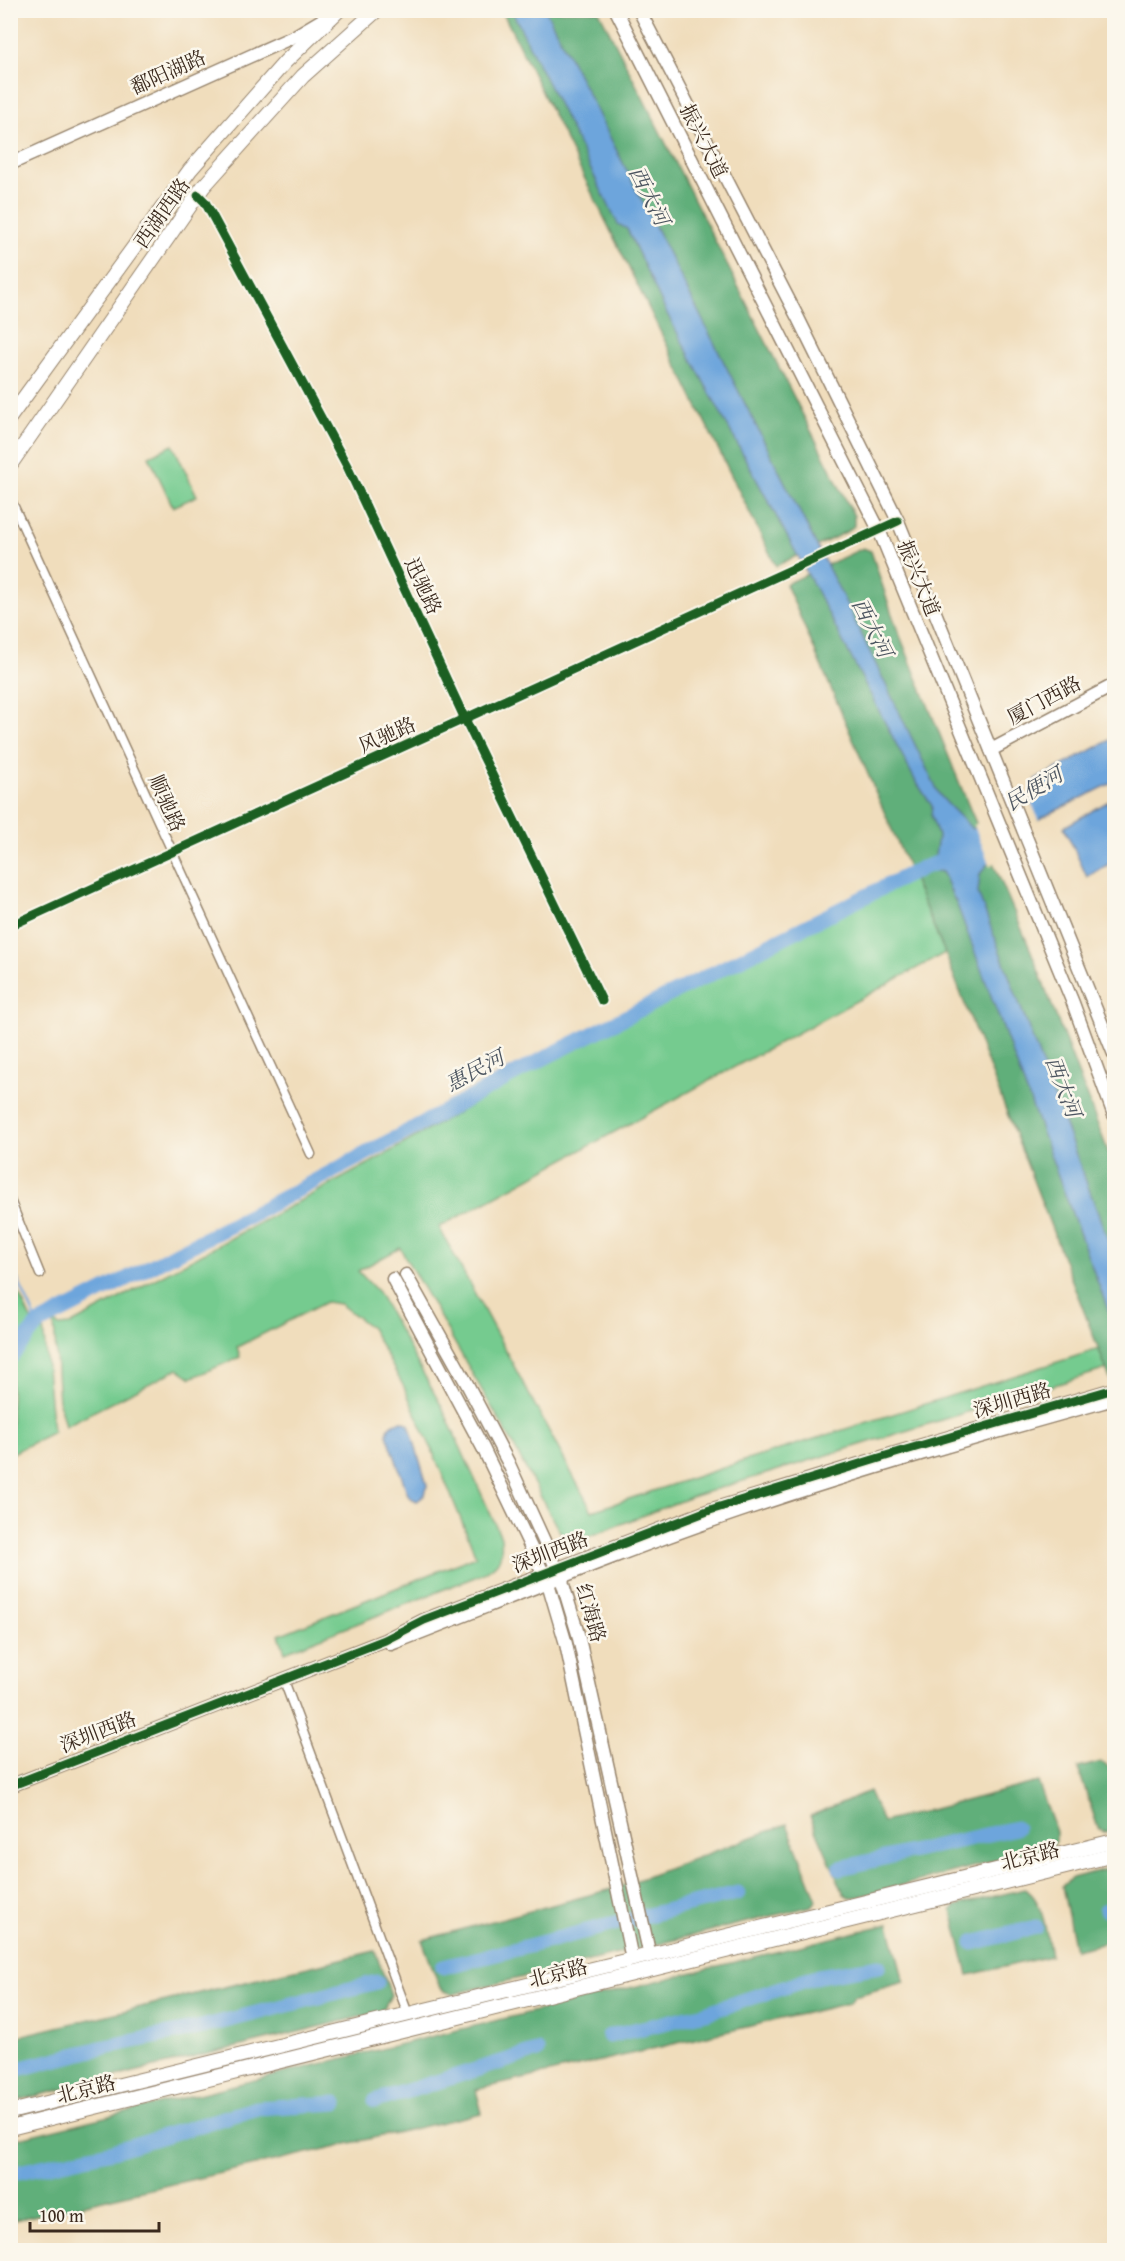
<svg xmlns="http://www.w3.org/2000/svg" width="1125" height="2261" viewBox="0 0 1125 2261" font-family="'Gentium Book Plus','Noto Serif SC',serif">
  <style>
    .green { fill: #75cb8f; stroke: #587a56; stroke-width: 1.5 }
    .forest { fill: #60af7a; stroke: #4e6c4c; stroke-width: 1.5 }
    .water { fill: #6da5dc; stroke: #54687d; stroke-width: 1.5 }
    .pier { fill: #f0ddbc }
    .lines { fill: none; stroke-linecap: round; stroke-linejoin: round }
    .stream { stroke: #6da5dc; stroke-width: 2 }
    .river { stroke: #6da5dc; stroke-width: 15 }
    .street-casing { stroke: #96846d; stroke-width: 11 }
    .secondary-casing { stroke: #96846d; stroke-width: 15 }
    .primary-casing { stroke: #96846d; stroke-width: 16 }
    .street { stroke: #fff; stroke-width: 8 }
    .secondary { stroke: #fff; stroke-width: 12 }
    .primary { stroke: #fff; stroke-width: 14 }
    .cycleway-casing { stroke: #fbf7ec; stroke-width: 13 }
    .cycleway { stroke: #1b5e20; stroke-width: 9 }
    .labels { text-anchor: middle; stroke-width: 5; stroke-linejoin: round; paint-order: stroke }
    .street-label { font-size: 20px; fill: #3b2a1e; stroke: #fbf7ec }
    .water-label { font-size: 21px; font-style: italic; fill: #4c5560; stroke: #fbf7ec }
  </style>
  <rect width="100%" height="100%" fill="#fbf7ec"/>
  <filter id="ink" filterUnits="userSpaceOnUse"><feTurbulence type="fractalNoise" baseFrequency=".0167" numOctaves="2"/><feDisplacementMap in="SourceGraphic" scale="12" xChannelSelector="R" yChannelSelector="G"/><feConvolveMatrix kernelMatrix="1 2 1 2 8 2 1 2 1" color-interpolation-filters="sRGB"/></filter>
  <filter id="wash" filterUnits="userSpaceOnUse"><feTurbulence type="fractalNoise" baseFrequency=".008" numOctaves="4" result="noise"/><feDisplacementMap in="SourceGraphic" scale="24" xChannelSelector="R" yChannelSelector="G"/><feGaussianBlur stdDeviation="1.35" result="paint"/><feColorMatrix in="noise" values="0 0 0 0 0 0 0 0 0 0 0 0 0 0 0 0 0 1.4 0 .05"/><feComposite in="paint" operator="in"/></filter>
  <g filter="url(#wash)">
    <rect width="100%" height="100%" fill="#f0ddbc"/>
    <g class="green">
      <polygon points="173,445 197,496 173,507 149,456"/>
      <path d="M913,879L945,953L439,1227L592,1511L744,1461L1099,1349L1107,1369L691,1497L585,1538C573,1542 566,1539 558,1529L510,1439L400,1248L358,1271L378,1292L443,1409L501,1537C503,1559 500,1564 480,1575L285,1652L279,1635L476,1556L436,1459L404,1387L371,1328L340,1304L326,1302L237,1347L240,1357L191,1378L178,1369L65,1426L59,1403L54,1322L59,1326L70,1325L370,1163L513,1081Z"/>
      <polygon points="10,1275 32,1322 32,1327 11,1353"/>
      <polygon points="43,1326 53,1432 11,1454 11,1365"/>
    </g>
    <g class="forest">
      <polygon points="502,11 599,11 854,516 854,526 848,531 776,566"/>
      <polygon points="863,548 871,551 896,626 970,809 1031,951 1114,1167 1114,1389 945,953 786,584"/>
      <polygon points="1101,1762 1110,1768 1114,1767 1113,1832 1104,1832 1098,1828 1078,1768"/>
      <polygon points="1038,1782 1056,1832 1056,1840 1053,1846 857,1897 849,1897 844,1894 810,1816 869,1791 883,1822"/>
      <polygon points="787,1824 817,1900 812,1906 454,1994 444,1991 439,1985 422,1940 619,1887"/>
      <polygon points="1114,1867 1114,1941 1075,1950 1062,1886 1072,1878"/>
      <path d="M1024,1889C1043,1896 1047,1937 1051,1956L968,1975L952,1911L955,1906Z"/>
      <polygon points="889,1924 904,1982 855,1996 849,2003 476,2090 482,2113 11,2221 11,2140"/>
      <polygon points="375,1951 391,1995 384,2009 376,2013 11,2102 11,2038"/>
    </g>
    <g class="water">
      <path d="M512,11H546L850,611L939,794C949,807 961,816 972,829L1033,797L1039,793L1035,780L1114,738V782L1043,817L989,862L980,874L978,893L1114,1256V1326L956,902C949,892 949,882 942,872L922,868L935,856L938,836L931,815L932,806L915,780L814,586L665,310L627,229L618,224Z"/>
      <polygon points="1114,798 1114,861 1087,877 1064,827"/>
      <path d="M403,1421L409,1424L427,1485L425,1495L417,1501L409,1497L407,1492L387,1434C389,1424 394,1422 403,1421Z"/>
    </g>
    <polygon class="pier" points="1029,796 1040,823 990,866 974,825"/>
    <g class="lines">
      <polyline class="stream" points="10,1263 38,1324"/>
      <g class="river">
        <polyline points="10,1358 38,1324 255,1213 552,1054 922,868 940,862"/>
        <polyline points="840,1868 1016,1828"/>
        <polyline points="1106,1910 1114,1908"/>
        <polyline points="973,1943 1036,1927"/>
        <path d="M443,1967C542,1944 639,1916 738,1893"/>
        <polyline points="609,2036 705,2013 818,1976 879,1966"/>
        <polyline points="10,2071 105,2047 198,2028 377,1982"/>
        <polyline points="375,2101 537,2051"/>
        <polyline points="10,2174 113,2151 257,2108 336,2103"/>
      </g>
    </g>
  </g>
  <g filter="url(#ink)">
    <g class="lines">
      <g class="street-casing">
        <g id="street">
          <polyline points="198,195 205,202 347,466 465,719 602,1001"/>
          <polyline points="10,498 311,1154"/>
          <polyline points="10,926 898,521"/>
          <polyline points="10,1200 40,1274"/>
          <polyline points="286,1686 408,2014"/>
        </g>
      </g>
      <g class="secondary-casing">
        <g id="secondary">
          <polyline points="616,10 879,530 1073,1003 1114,1115"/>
          <polyline points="639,10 798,318 898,521 1114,1054"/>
          <polyline points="10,164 295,36 327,17"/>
          <polyline points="991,750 1114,685"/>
          <polyline points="406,1275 466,1382 508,1462 561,1578 578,1634 650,1956"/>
          <polyline points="393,1279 483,1448 548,1583 566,1644 632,1959"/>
          <path d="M391,1644C507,1599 622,1551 740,1511C863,1469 989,1434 1114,1399"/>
          <polyline points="10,1786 385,1640 424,1620 710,1510 899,1452 1114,1389"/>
        </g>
      </g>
      <g class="primary-casing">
        <g id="primary">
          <polyline points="10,417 190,170 285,62 339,10"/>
          <polyline points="10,465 203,187 303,76 377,10"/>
          <polyline points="10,2112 1114,1841"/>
          <polyline points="10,2128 1114,1855"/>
        </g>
      </g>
      <use href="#street" class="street"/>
      <use href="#secondary" class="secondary"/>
      <use href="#primary" class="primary"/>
      <g class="cycleway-casing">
        <g id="cycleway">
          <polyline points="198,195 205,202 347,466 465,719 602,1001"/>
          <polyline points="10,926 898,521"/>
          <polyline points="10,1786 385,1640 424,1620 710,1510 899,1452 1114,1389"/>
        </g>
      </g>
      <use href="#cycleway" class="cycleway"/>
    </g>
  </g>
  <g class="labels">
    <g class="street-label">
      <text transform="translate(168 72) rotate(-24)" y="7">鄱阳湖路</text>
      <text transform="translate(704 141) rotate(63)" y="7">振兴大道</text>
      <text transform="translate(162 213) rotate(-55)" y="7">西湖西路</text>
      <text transform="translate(919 578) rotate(68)" y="7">振兴大道</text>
      <text transform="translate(423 586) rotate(65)" y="7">迅驰路</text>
      <text transform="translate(1044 700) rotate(-28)" y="7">厦门西路</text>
      <text transform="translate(387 735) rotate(-24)" y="7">风驰路</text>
      <text transform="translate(167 803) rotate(66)" y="7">顺驰路</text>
      <text transform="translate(1012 1400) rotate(-16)" y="7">深圳西路</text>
      <text transform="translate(550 1552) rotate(-21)" y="7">深圳西路</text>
      <text transform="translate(591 1613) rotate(74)" y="7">红海路</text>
      <text transform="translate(98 1732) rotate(-21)" y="7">深圳西路</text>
      <text transform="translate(1030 1856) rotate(-14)" y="7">北京路</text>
      <text transform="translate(558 1973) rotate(-14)" y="7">北京路</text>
      <text transform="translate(86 2089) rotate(-14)" y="7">北京路</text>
    </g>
    <g class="water-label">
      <text transform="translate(649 196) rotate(63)" y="7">西大河</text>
      <text transform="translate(872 628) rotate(63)" y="7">西大河</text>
      <text transform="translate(1034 789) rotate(-31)" y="7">民便河</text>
      <text transform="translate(475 1071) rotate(-28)" y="7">惠民河</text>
      <text transform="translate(1063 1087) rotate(69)" y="7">西大河</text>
    </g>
  </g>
  <rect width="1125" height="2261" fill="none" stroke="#fbf7ec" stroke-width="36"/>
  <path d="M30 2222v9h129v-9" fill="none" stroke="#3b2a1e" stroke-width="3"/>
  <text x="39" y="2222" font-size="18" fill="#3b2a1e" stroke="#fbf7ec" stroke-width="4.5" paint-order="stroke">100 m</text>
</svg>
